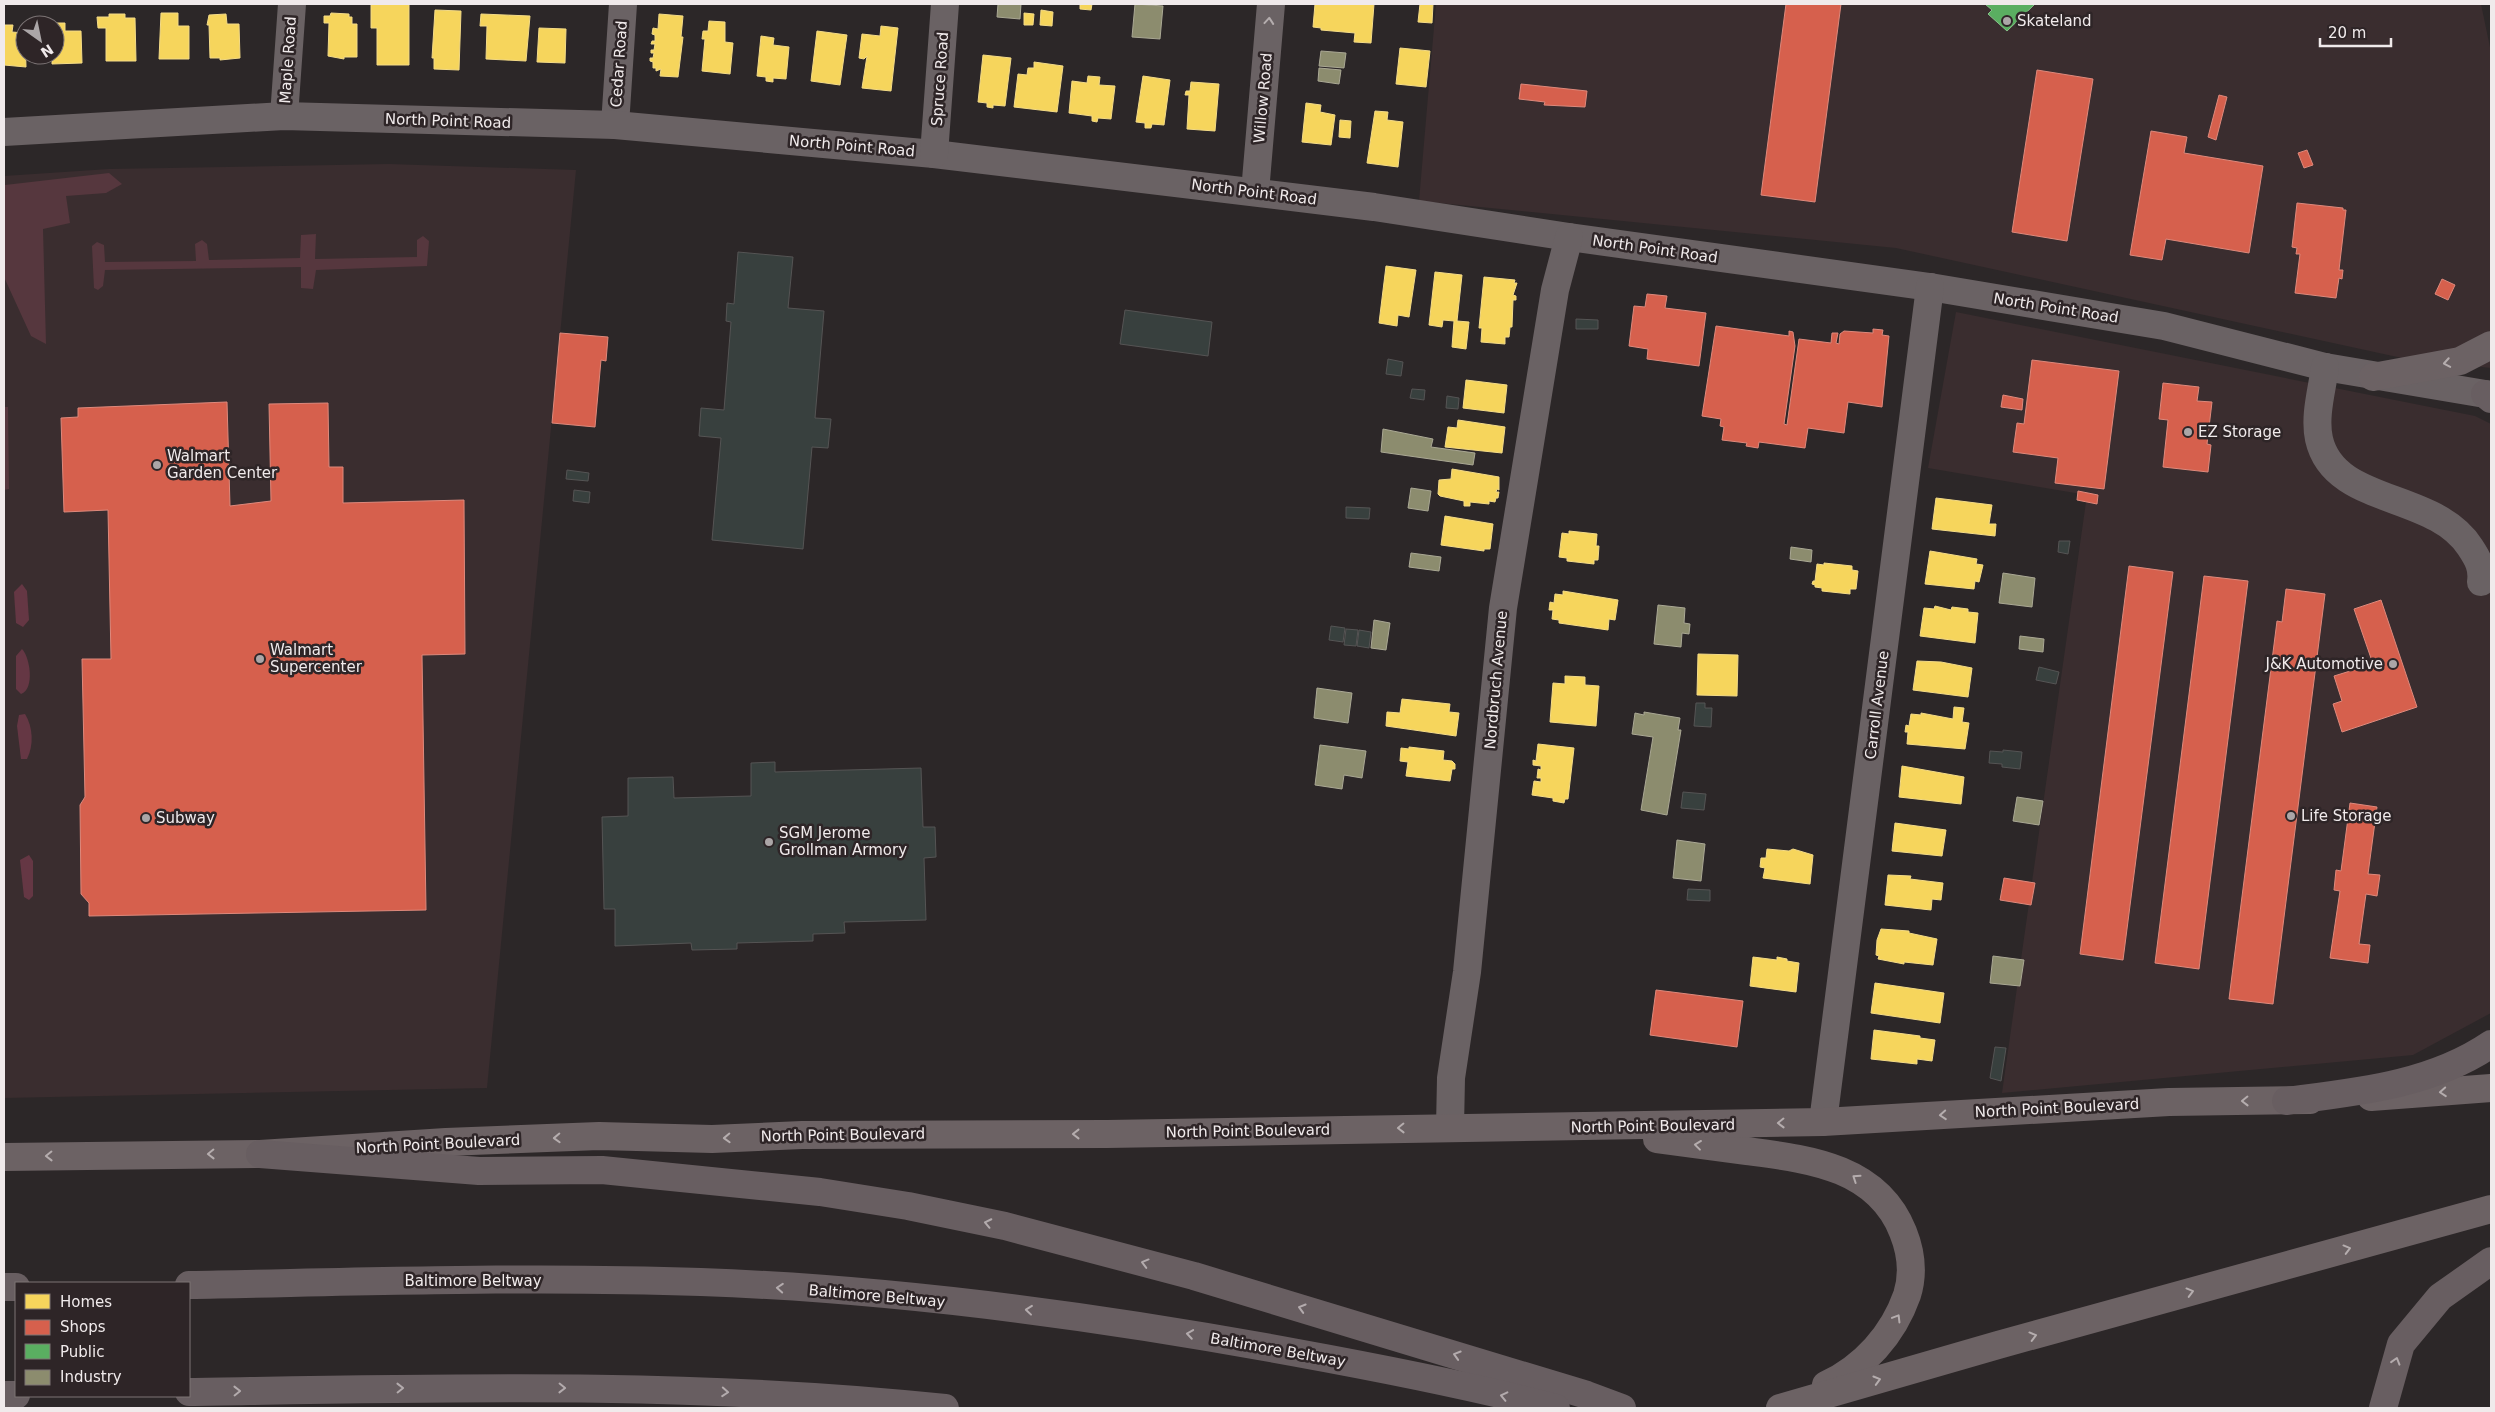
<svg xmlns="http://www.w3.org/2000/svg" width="2495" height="1412" viewBox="0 0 2495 1412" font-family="'DejaVu Sans',sans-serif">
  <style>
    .built { fill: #3a2d2f }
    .green { fill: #56373e }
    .forest { fill: #653744 }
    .homes { fill: #f6d55c; stroke: #f4db87 }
    .shops { fill: #d6604d; stroke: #de897c }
    .public { fill: #5aae61; stroke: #87c08a }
    .industry { fill: #8c8c6e; stroke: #aaa894 }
    .building { fill: #38403e; stroke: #555454 }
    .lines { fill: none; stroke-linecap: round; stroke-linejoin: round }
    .minor { stroke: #6a6264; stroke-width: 28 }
    .major { stroke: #6c6264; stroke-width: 28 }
    .highway { stroke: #685e61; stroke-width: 28 }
    .oneway { stroke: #b4adae }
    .oneway2 { stroke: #b5adae }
    .oneway3 { stroke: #b3abad }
    .poi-dot { fill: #aba6a7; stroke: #2e2527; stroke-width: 2 }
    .labels { text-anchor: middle; stroke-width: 5; stroke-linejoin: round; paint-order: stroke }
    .poi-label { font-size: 15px; fill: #f0eaeb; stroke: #2e2527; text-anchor: start }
    .street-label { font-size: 15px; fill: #f0eaeb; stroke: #2e2527 }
  </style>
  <rect width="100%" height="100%" fill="#2c2728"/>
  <g class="built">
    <polygon points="1436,4 2481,4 2491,52 2491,368 2402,358 1896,248 1419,201"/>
    <polygon points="389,164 576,170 487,1088 4,1098 4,176 109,169"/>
    <polygon points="1956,312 2475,416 2491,424 2491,1013 2413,1055 2002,1093 2087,495 1928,468"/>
  </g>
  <g class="green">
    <polygon points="109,173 122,184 106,193 66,196 70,223 43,229 46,344 31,336 4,277 4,188 5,185"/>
    <polygon points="316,234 315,259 417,257 417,240 423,236 429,241 427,266 316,270 313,289 301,288 301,267 105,270 103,286 98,290 94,288 92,246 97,242 104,245 105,262 196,261 195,244 202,240 207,244 209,260 300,258 301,235"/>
    <polygon points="4,407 8,407 9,489 4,490"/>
  </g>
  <g class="forest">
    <polygon points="22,584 27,591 29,620 23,627 16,623 14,592"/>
    <path d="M22,649C30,657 35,689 21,694L16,689V656Z"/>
    <path d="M25,714C33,727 34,745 27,759H21L17,726L19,715Z"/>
    <polygon points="29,855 33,861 33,896 29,900 24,897 20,860"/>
  </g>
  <g class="homes">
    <polygon points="371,4 409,4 409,65 377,65 377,28 371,28"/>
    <polygon points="1080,4 1092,4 1091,10 1080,9"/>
    <polygon points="1315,4 1374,4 1371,43 1354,42 1355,33 1321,30 1321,28 1313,27"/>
    <polygon points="1420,4 1433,4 1432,23 1418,22"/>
    <polygon points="435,10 461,11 459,70 434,69 434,58 432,58"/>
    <polygon points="1041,10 1053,12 1052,26 1040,25"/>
    <polygon points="161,13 178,13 178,26 189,26 189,59 159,59"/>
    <polygon points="331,13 349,14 349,17 352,17 352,24 357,24 357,57 344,57 344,59 328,56 329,23 324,23 324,16 330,16"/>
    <polygon points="1024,13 1034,14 1033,25 1024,25"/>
    <polygon points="109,14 125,14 125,18 135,18 136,61 106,61 106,28 98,28 97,17 109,17"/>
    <polygon points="226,14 227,24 239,24 240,58 220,60 220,58 210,58 209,25 207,25 209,15"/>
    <polygon points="481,14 530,16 526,61 486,59 487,26 480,26"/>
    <polygon points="659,14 683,16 681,37 683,37 678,77 660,76 661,69 656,71 656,68 653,68 653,62 650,61 650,58 653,58 654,53 651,53 651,50 654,50 655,44 651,44 652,41 655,41 655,35 652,34 653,28 658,29"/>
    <polygon points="709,21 725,22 725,42 733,43 730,74 702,71 705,39 702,39 703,31 708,31"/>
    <polygon points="48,23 65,23 65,31 81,31 82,63 52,64 52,55 55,55 55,25"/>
    <polygon points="4,25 13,25 12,32 25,33 26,67 4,65"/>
    <polygon points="881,26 898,28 891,91 862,88 867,56 864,59 859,58 862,34 880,36"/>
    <polygon points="539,28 566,29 565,63 537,62"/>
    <polygon points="817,31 847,35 840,85 811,81"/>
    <polygon points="761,36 774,38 773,45 789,47 786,79 773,78 773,82 766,81 766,77 757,76"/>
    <polygon points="1400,48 1430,51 1426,87 1396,84"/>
    <polygon points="983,55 1011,58 1005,106 993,105 993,108 987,107 987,103 978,102"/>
    <polygon points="1034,62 1063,66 1057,112 1014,107 1018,74 1027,75 1028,68 1034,68"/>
    <polygon points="1088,76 1100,77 1099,85 1115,86 1111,119 1098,118 1097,122 1092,121 1092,116 1069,113 1072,81 1087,83"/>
    <polygon points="1143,76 1170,80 1164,125 1152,124 1151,128 1145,128 1145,123 1136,122"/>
    <polygon points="1191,82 1219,84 1215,131 1187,129 1189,95 1185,95 1186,91 1190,91"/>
    <polygon points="1306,103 1321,105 1320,112 1335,115 1331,145 1302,142"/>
    <polygon points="1375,111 1388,112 1387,120 1403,122 1398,167 1367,163"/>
    <polygon points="1340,120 1351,121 1350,138 1339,137"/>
    <polygon points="1386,266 1416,270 1409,317 1398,315 1397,326 1379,323"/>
    <polygon points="1435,272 1462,275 1457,321 1469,322 1466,349 1452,347 1454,321 1443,320 1442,327 1429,325"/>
    <polygon points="1484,277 1515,280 1514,283 1517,283 1513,295 1516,296 1516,300 1513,300 1512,327 1510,327 1509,337 1505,337 1505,344 1481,342 1482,328 1479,328"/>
    <polygon points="1466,380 1507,385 1504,413 1463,408"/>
    <polygon points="1458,420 1505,427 1502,453 1445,447 1448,427 1457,428"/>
    <polygon points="1452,469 1499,477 1499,490 1497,489 1496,492 1499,492 1498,498 1496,498 1495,502 1489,501 1489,504 1470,502 1470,506 1464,506 1464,501 1440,496 1438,494 1439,480 1451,479"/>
    <polygon points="1936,498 1992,505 1989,524 1996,524 1995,536 1932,529"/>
    <polygon points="1445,516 1493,524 1490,549 1484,549 1484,551 1441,545"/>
    <polygon points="1569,531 1597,534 1596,546 1599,546 1598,560 1594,560 1594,564 1567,561 1567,558 1559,557 1562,533 1569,534"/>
    <polygon points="1930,551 1977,559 1976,564 1983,565 1979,582 1975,581 1974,589 1925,584"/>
    <polygon points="1824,563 1852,566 1852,570 1858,571 1856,589 1850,589 1850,594 1822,591 1822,588 1815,587 1815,585 1812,584 1813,581 1815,581 1817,564 1824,565"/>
    <polygon points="1563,591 1618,600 1615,620 1609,619 1608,630 1559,623 1559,620 1552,619 1553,610 1549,610 1550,602 1554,603 1555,594 1563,595"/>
    <polygon points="1935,606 1951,610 1952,607 1968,609 1968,612 1978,613 1975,643 1920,636 1924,608 1934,609"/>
    <polygon points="1698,654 1738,655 1737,696 1697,695"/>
    <polygon points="1917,661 1941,662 1972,668 1968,697 1913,690"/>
    <polygon points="1565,676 1585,677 1585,685 1599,686 1596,726 1550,722 1553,683 1565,684"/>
    <polygon points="1402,699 1450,704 1449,712 1459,713 1456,736 1386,726 1387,712 1400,713"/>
    <polygon points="1954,707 1964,708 1962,722 1969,723 1965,749 1907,744 1908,732 1905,732 1906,725 1909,726 1911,714 1921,715 1921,713 1953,719"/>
    <polygon points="1538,744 1574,748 1568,799 1565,799 1564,803 1553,801 1553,798 1532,795 1534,781 1541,782 1541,778 1537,778 1538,769 1541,770 1541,766 1533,765 1533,760 1536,761"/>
    <polygon points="1409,747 1444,751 1443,760 1452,761 1455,764 1455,769 1452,769 1450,781 1406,776 1408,762 1400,761 1401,748 1409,749"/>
    <polygon points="1902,766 1964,777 1961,804 1899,797"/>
    <polygon points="1895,823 1946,830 1942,856 1892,851"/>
    <polygon points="1767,849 1789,851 1793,849 1813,855 1810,884 1763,878 1765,868 1760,867 1761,858 1766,858"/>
    <polygon points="1888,875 1911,876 1910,879 1943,883 1941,900 1932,899 1931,910 1885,905"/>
    <polygon points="1881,929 1909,931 1909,933 1937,939 1933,965 1904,962 1904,964 1878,959 1879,956 1876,955 1877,940"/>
    <polygon points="1753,957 1777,960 1777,957 1787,959 1787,961 1799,963 1796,992 1750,986"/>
    <polygon points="1875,983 1944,993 1940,1023 1871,1013"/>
    <polygon points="1874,1030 1920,1036 1920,1038 1935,1040 1932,1061 1917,1059 1917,1064 1871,1059"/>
  </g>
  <g class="shops">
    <polygon points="1786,4 1841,4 1815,202 1761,195"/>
    <polygon points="2037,70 2093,79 2067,241 2012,232"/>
    <polygon points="1521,84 1587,91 1585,107 1544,105 1545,102 1519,99"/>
    <polygon points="2219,95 2227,97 2216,140 2208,137"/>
    <polygon points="2151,131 2187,137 2184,153 2263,166 2249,253 2166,239 2162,260 2130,255"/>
    <polygon points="2307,150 2313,165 2304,168 2298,153"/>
    <polygon points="2297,203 2343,208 2343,210 2346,210 2339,270 2343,270 2342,279 2339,278 2336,298 2295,293 2300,254 2296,254 2297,248 2292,247"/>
    <polygon points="2442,279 2455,285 2448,300 2435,294"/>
    <polygon points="1647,294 1667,296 1665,308 1706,313 1699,366 1647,359 1648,349 1629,346 1634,306 1645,307"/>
    <polygon points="1716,326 1789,336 1789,331 1793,332 1795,346 1784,424 1787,425 1799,339 1831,343 1832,333 1838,333 1836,343 1839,344 1840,334 1844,331 1873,333 1873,329 1883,330 1882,335 1889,336 1882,407 1848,402 1844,433 1808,428 1805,448 1759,442 1758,448 1746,446 1747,443 1722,440 1724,427 1720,426 1721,419 1702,416"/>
    <polygon points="560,333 608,337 606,361 601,360 595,427 552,423"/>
    <polygon points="2032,360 2119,371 2104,489 2055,483 2058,458 2013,452 2017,423 2024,424"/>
    <polygon points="2163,383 2199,387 2197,401 2212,402 2207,444 2211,445 2208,472 2163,467 2168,420 2159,419"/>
    <polygon points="2003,395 2023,399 2022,410 2001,407"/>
    <polygon points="227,402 230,506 271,501 269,404 328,403 329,467 343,467 343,503 464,500 465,654 422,655 426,910 89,916 89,903 81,894 80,805 85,797 82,659 111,659 108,510 64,512 61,418 78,417 78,408"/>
    <polygon points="2078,491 2098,495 2097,504 2077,500"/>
    <polygon points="2129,566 2173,572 2123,960 2080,954"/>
    <polygon points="2204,576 2248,581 2199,969 2155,963"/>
    <polygon points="2286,589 2325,594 2273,1004 2229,999 2277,621 2282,622"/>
    <polygon points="2381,600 2417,707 2342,732 2333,704 2342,701 2334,676 2373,664 2354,609"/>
    <polygon points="2350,803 2377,807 2368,874 2380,875 2377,896 2366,894 2359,944 2370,945 2368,963 2330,958 2340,891 2334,890 2336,870 2341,871"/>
    <polygon points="2004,878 2035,883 2031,905 2000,900"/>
    <polygon points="1656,990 1743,1001 1737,1047 1650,1035"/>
  </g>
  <polygon class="public" points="1985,4 2035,4 2007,31 1988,14 1992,10"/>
  <g class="industry">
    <polygon points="998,4 1021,4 1020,19 997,17"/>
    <polygon points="1135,4 1163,6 1160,39 1132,37"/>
    <polygon points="1321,51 1346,53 1344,68 1319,66"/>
    <polygon points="1319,68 1341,70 1339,84 1318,81"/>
    <polygon points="1383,429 1433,439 1431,447 1475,453 1473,465 1381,452"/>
    <polygon points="1411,488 1431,491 1428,511 1408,508"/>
    <polygon points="1791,547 1812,550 1811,562 1790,559"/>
    <polygon points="1411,553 1441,557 1439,571 1409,567"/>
    <polygon points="2003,573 2035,578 2032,607 1999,603"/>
    <polygon points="1658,605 1685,608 1684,623 1690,624 1689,634 1682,633 1681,647 1654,644"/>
    <polygon points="1374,620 1390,623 1386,650 1371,648"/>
    <polygon points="2020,636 2044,639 2043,652 2019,649"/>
    <polygon points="1317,688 1352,693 1348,723 1314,718"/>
    <polygon points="1644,712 1680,718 1678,730 1681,730 1667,815 1641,810 1653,737 1632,734 1635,713 1644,715"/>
    <polygon points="1320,745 1366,751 1362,778 1344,775 1342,789 1315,785"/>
    <polygon points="2017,797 2043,801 2039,825 2013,821"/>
    <polygon points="1677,840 1705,844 1701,881 1673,878"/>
    <polygon points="1993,956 2024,960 2020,986 1990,983"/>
  </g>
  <g class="building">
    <polygon points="738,252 793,257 788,308 824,311 815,418 831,419 828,448 812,447 803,549 712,540 721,438 699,436 701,408 724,410 731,322 726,321 727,303 734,304"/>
    <polygon points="1125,310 1212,322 1208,356 1120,344"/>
    <polygon points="1576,319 1598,320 1598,329 1576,329"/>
    <polygon points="1388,359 1403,362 1401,376 1386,374"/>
    <polygon points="1412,389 1425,390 1424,400 1410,398"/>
    <polygon points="1447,396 1459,398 1458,409 1446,408"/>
    <polygon points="567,470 589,473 588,481 566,479"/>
    <polygon points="574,490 590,492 589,503 573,501"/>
    <polygon points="1346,507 1370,508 1369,519 1346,518"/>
    <polygon points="2059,541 2070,541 2068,554 2058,552"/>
    <polygon points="1331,626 1345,628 1343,642 1329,640"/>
    <polygon points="1346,629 1358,630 1356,646 1344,645"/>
    <polygon points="1359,630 1371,632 1369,648 1357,646"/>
    <polygon points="2039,667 2059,672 2056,684 2036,680"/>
    <polygon points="1696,703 1705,703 1705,708 1712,708 1711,727 1694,726"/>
    <polygon points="2003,750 2022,752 2020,769 2002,767 2002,764 1989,763 1990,751 2003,752"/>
    <polygon points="775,762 775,772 921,768 923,827 935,827 936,857 924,858 926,920 844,922 845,933 813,934 813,941 737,943 737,949 692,950 691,943 615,946 615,909 604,909 602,817 628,816 628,778 673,777 674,798 751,796 751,763"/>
    <polygon points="1683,792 1706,794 1704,810 1681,808"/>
    <polygon points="1688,889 1710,890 1710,901 1687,900"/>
    <polygon points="1995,1047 2006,1048 2001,1081 1990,1078"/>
  </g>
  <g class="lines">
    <g class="minor">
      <polyline points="284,116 292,4"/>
      <polyline points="615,125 623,4"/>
      <polyline points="4,132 284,116 615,125 934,154 1374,207 1569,237 1930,287 2164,326 2325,367 2491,395"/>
      <polyline points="934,154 945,4"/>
      <polyline points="1255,192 1271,4"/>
      <path d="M2325,367C2322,390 2314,416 2319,439C2334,506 2434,491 2470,547C2478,559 2483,568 2481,582"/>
      <polyline points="1823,1122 1930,287"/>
      <polyline points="1450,1127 1451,1078 1467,972 1503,608 1555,290 1569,237"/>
    </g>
    <g class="major">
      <polyline points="2373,377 2460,361 2491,345"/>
      <polyline points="2371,1097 2491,1088"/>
      <path d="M1657,1139C1687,1143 1717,1147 1747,1151C1807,1159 1877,1166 1903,1232C1911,1252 1914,1273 1907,1295C1893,1335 1864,1367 1826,1385"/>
      <polyline points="4,1157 260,1154 446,1142 599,1136 712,1139 802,1135 1107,1134 1823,1122 2169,1102 2310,1100"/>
      <polyline points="1780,1408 1998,1345 2491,1209"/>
    </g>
    <g class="highway">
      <polyline points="2485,394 2491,399"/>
      <path d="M2286,1101C2356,1092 2431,1085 2491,1044"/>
      <polyline points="260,1154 479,1171 602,1170 820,1192 908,1206 1005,1226 1194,1276 1587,1395 1622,1408"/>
      <path d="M189,1285C359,1282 531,1276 701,1282C899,1289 1097,1316 1292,1352C1380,1368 1469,1385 1556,1408"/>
      <polyline points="4,1287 16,1287"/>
      <path d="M189,1392C441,1388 693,1381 945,1408"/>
      <polyline points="4,1395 16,1395"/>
      <polyline points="2383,1408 2401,1344 2440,1297 2491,1261"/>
    </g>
  </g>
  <defs><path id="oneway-chevron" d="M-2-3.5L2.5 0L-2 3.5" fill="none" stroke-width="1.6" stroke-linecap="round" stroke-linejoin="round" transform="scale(1.25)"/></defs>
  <use class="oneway" href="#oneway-chevron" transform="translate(1269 21) rotate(-85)"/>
  <g class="oneway2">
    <use href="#oneway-chevron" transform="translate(2447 363) rotate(170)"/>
    <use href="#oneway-chevron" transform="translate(2443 1092) rotate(176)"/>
    <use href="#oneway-chevron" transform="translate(2245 1101) rotate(179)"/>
    <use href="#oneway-chevron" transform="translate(1943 1115) rotate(176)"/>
    <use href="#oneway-chevron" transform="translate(1781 1123) rotate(179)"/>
    <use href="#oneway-chevron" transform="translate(1401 1128) rotate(179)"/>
    <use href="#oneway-chevron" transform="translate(1076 1134) rotate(-180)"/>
    <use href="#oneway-chevron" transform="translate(557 1138) rotate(178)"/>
    <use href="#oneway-chevron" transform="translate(727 1138) rotate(178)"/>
    <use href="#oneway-chevron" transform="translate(1698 1145) rotate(-173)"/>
    <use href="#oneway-chevron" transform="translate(211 1154) rotate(179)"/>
    <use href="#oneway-chevron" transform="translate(49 1156) rotate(179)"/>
    <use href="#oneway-chevron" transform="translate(1856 1178) rotate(-146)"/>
    <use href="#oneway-chevron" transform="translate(2347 1249) rotate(-15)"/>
    <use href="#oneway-chevron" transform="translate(2190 1292) rotate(-15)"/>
    <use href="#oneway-chevron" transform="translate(1897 1318) rotate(-59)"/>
    <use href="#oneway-chevron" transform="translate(2033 1336) rotate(-15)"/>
    <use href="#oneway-chevron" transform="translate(1877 1380) rotate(-16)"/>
  </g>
  <g class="oneway3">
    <use href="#oneway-chevron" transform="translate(988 1223) rotate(-168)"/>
    <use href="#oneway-chevron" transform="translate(1145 1263) rotate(-165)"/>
    <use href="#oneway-chevron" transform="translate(780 1288) rotate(-176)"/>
    <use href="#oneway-chevron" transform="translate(1302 1308) rotate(-164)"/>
    <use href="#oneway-chevron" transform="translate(1029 1310) rotate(-174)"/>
    <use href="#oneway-chevron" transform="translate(1190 1334) rotate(-171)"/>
    <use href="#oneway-chevron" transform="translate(1457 1355) rotate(-163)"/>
    <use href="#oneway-chevron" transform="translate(2396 1361) rotate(-73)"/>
    <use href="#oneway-chevron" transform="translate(400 1388) rotate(-1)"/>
    <use href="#oneway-chevron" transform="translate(562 1388) rotate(1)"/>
    <use href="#oneway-chevron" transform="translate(237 1391) rotate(-1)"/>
    <use href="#oneway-chevron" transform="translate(725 1392) rotate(4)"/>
    <use href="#oneway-chevron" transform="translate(1504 1396) rotate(-167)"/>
  </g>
  <g class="poi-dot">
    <circle cx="2007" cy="21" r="5"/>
    <circle cx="2188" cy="432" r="5"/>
    <circle cx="157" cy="465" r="5"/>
    <circle cx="260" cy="659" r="5"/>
    <circle cx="2393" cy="664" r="5"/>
    <circle cx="2291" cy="816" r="5"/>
    <circle cx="146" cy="818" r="5"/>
    <circle cx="769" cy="842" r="5"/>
  </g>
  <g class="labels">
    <g class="poi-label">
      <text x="2017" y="26">Skateland</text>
      <text x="2198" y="437">EZ Storage</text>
      <text x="167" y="461">Walmart<tspan x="167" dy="17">Garden Center</tspan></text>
      <text x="270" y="655">Walmart<tspan x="270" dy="17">Supercenter</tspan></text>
      <text x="2383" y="669" text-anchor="end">J&amp;K Automotive</text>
      <text x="2301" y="821">Life Storage</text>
      <text x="156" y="823">Subway</text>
      <text x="779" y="838">SGM Jerome<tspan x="779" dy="17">Grollman Armory</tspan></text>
    </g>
    <g class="street-label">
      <text transform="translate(288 60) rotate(-86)" y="5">Maple Road</text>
      <text transform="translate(619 64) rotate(-86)" y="5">Cedar Road</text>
      <text transform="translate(940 79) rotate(-86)" y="5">Spruce Road</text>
      <text transform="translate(1263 98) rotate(-85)" y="5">Willow Road</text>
      <text transform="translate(448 121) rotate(2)" y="5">North Point Road</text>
      <text transform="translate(852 146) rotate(5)" y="5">North Point Road</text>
      <text transform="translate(1254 192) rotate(7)" y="5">North Point Road</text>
      <text transform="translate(1655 249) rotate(8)" y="5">North Point Road</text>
      <text transform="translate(2056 308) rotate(9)" y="5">North Point Road</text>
      <text transform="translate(1496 680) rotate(-85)" y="5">Nordbruch Avenue</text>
      <text transform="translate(1877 705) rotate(-83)" y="5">Carroll Avenue</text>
      <text transform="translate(2057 1108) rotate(-3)" y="5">North Point Boulevard</text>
      <text transform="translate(1653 1126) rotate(-1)" y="5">North Point Boulevard</text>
      <text transform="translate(1248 1131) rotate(-1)" y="5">North Point Boulevard</text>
      <text transform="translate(843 1135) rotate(-1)" y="5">North Point Boulevard</text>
      <text transform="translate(438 1144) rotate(-3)" y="5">North Point Boulevard</text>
      <text x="473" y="1286">Baltimore Beltway</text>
      <text transform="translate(877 1296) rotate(5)" y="5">Baltimore Beltway</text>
      <text transform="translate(1278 1350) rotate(10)" y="5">Baltimore Beltway</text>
    </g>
  </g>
  <rect width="2495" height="1412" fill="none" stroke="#f0eaeb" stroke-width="10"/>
  <rect x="15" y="1282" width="175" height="115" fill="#2e2527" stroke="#7c7475"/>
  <rect x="25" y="1294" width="25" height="15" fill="#f6d55c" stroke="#7c7475"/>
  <text x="60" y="1307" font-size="15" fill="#f0eaeb">Homes</text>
  <rect x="25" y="1320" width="25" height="15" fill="#d6604d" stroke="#7c7475"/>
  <text x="60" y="1332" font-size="15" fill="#f0eaeb">Shops</text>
  <rect x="25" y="1344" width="25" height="15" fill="#5aae61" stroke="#7c7475"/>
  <text x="60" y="1357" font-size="15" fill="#f0eaeb">Public</text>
  <rect x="25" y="1370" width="25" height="15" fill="#8c8c6e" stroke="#7c7475"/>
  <text x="60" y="1382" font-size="15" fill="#f0eaeb">Industry</text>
  <g transform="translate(40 40) rotate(147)"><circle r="24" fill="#2e2527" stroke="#7c7475"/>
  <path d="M0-4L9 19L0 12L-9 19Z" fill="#aba6a7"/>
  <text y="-8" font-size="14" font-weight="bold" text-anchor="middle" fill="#f0eaeb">N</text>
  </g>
  <path d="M2320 38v8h71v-8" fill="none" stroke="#f0eaeb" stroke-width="2.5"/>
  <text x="2328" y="38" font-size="15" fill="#f0eaeb" stroke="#2e2527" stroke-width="4" paint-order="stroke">20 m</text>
</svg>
